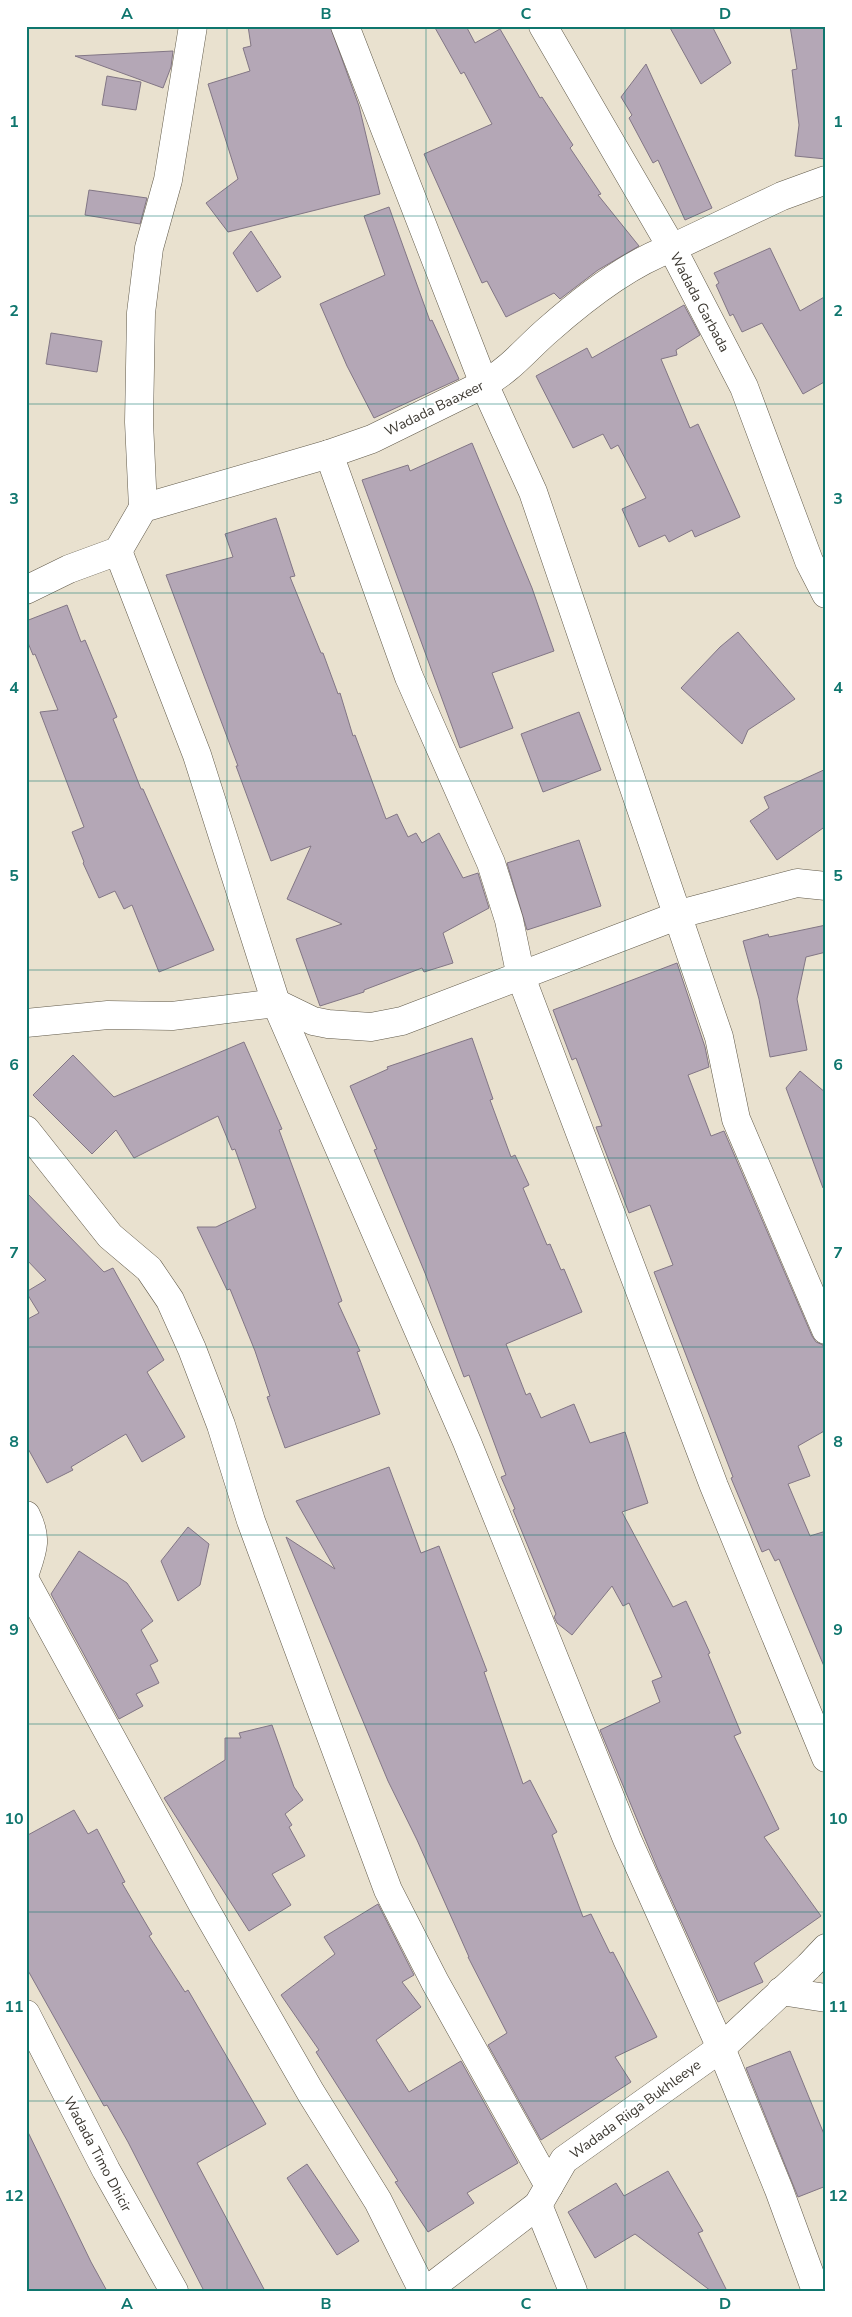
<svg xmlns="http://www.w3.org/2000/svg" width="852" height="2317" viewBox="0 0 852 2317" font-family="'Nunito Sans',sans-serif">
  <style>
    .building { fill: #b4a7b6; stroke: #827685 }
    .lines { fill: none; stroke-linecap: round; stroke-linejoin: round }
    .minor-casing { stroke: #615a4a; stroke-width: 29 }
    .minor { stroke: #fff; stroke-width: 28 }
    .grid { fill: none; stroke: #0f766e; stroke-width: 1; stroke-opacity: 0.55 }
    .labels { text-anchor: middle; stroke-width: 4; stroke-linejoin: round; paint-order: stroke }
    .street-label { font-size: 14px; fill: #3d3932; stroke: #fff }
    .neatline { fill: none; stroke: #0f766e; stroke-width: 2 }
    .grid-label { font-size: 16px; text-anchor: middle; font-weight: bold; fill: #0f766e }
  </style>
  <rect width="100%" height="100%" fill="#e9e1cf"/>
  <g class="building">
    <polygon points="248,26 330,26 359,106 380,194 228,232 206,203 238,179 208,84 250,71 243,48 251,46"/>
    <polygon points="434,26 466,26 475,43 500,29 540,98 542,97 573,145 570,148 601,194 598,195 639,246 598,270 560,299 554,293 506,317 487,281 482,283 424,154 492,124 464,72 461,74"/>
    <polygon points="669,26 712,26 731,63 701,84"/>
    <polygon points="790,26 826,26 826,159 795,156 799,125 792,70 797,69"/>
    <polygon points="173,51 171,67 163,88 75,56"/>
    <polygon points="646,64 712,208 685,220 658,160 653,163 629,118 632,115 621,97"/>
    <polygon points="107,76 141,82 136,110 102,105"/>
    <polygon points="89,190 147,198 140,224 85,215"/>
    <polygon points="389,207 430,321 432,320 459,379 374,418 347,366 320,304 385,275 364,216"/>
    <polygon points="251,231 281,277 257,292 233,253"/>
    <polygon points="770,248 800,311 826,296 826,381 803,394 762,323 742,332 733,314 730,316 716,285 719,283 714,273"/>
    <polygon points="684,305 700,335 676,350 677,355 661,359 690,428 698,424 740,517 695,537 692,530 669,542 665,535 639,547 622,509 646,498 618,445 611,449 603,434 573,448 536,376 587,348 592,358"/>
    <polygon points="51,333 102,341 97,372 46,364"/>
    <polygon points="472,443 532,588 554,651 492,673 513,728 460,748 362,480 408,465 410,471"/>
    <polygon points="276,518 295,576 290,577 321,653 323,653 338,694 340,693 353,736 355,735 386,819 397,814 408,837 416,833 422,843 439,833 463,878 478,873 489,908 443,933 453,963 424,972 422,968 364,990 364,992 320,1006 296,939 342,924 287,899 311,846 271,861 236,766 238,766 166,575 233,557 225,534"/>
    <polygon points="67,605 81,642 85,640 117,717 113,719 141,789 143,789 214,950 159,972 132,905 124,909 115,891 99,898 83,863 84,862 72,832 84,827 40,712 58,710 35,654 33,655 26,638 26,621"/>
    <polygon points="738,632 795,699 748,730 742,744 681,688 720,647"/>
    <polygon points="579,712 601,770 543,792 521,734"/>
    <polygon points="826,769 826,826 777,860 750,821 769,808 764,797"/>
    <polygon points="579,840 601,906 527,930 507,863"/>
    <polygon points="826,925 826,952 806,957 797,999 807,1050 770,1057 759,999 743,941 768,934 769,937"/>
    <polygon points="677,963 705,1047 709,1067 688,1075 711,1136 724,1131 812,1336 816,1342 823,1345 826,1355 826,1430 798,1446 810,1476 788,1484 810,1536 826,1531 826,1671 779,1559 775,1561 769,1549 762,1552 731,1478 733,1477 654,1272 673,1265 650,1205 629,1213 596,1127 602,1126 576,1058 572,1060 553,1010"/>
    <polygon points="472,1038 493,1099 490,1100 511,1157 515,1155 529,1185 523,1188 547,1245 550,1244 561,1270 564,1269 582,1312 506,1344 526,1395 530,1393 541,1418 574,1404 590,1443 625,1432 648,1503 622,1512 673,1607 686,1601 710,1653 708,1654 741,1733 734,1736 779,1829 764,1837 821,1916 754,1963 763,1982 718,2002 658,1870 600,1730 660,1702 652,1681 662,1677 629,1603 623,1606 612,1586 572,1635 557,1623 554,1617 556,1614 513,1510 515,1509 501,1477 506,1475 469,1375 464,1377 425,1273 374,1150 377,1149 350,1086 388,1069 387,1067"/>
    <polygon points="244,1042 282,1129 279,1130 342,1301 338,1303 360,1351 357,1352 380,1414 285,1448 267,1397 270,1396 255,1351 230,1289 227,1290 197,1227 216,1227 256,1208 235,1149 232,1150 218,1116 134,1158 116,1130 92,1154 33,1095 73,1055 114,1097"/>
    <polygon points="800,1071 826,1093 826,1187 823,1188 786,1088"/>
    <polygon points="26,1192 104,1272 113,1268 164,1360 147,1372 185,1437 142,1462 126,1434 71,1467 73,1470 47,1483 26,1445 26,1320 39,1313 26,1292 46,1280 26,1259"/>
    <polygon points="389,1467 421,1553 439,1546 487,1671 484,1672 523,1784 530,1780 557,1832 552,1835 583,1917 591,1914 610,1953 613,1952 657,2037 615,2057 631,2082 541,2140 488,2045 507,2033 468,1957 469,1957 417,1840 388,1781 286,1537 335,1569 296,1501"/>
    <polygon points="188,1527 209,1544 200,1585 178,1601 161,1561"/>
    <polygon points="79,1551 127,1583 153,1621 141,1630 158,1661 150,1665 159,1683 136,1694 143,1706 119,1719 51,1594"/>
    <polygon points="272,1725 294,1787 303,1800 285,1814 292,1825 289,1827 305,1856 272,1874 291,1905 249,1931 164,1798 225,1760 225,1738 241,1738 239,1733"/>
    <polygon points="74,1810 88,1834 97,1829 125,1882 122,1883 152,1934 149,1936 185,1992 188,1990 266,2124 197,2163 265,2291 204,2291 128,2142 107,2105 104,2106 26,1967 26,1836"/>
    <polygon points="378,1904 414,1975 402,1982 421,2007 376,2040 409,2092 461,2061 518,2163 467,2193 474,2203 428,2232 395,2182 398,2181 316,2052 319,2050 281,1995 335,1954 324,1937"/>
    <polygon points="790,2051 826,2139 826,2186 798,2197 746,2068"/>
    <polygon points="26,2128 91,2262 107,2291 26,2291"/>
    <polygon points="307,2164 359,2241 337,2255 287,2178"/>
    <polygon points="668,2171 703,2231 698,2233 727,2291 711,2291 635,2234 595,2258 568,2212 616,2183 624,2196"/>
  </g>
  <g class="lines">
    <g class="minor-casing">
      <g id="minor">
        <polyline points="345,26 484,384 533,492 719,1037 736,1119 826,1330"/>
        <polyline points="543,26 672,248 744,387 809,561 826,594"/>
        <polyline points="329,454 409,677 491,863 509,920 521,977 714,1486 826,1758"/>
        <polyline points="143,508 139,422 141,313 149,248 168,180 193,26"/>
        <polyline points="118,551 197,755 276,1003 467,1442 627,1839 721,2048 779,2190 816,2291"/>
        <path d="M26,590L69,569L118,551L143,508L329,454L372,439L484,384C510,370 527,348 548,330C582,300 629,263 672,248L782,196L826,180"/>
        <polyline points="26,1023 108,1015 172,1016 276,1003 313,1021 328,1024 371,1027 402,1021 687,912 797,883 826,886"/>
        <polyline points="26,1130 110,1236 149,1269 170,1300 192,1349 221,1425 251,1521 388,1890 435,1982 549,2186"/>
        <path d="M26,1515C37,1537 34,1547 26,1570"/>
        <polyline points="26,1582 204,1907 311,2093 378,2201 423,2291"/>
        <polyline points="781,1991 826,1998"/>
        <polyline points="26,2014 106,2170 174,2291"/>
        <polyline points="538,2205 573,2291"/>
        <polyline points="426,2291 538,2205 564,2160 721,2048 809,1966 826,1948"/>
      </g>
    </g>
    <use href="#minor" class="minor"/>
  </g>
  <path class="grid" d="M227,26V2291M426,26V2291M625,26V2291M26,216H826M26,404H826M26,593H826M26,781H826M26,970H826M26,1158H826M26,1347H826M26,1535H826M26,1724H826M26,1912H826M26,2101H826"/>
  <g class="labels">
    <g class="street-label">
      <text transform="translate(700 302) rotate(62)" y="5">Wadada Garbada</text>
      <text transform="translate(434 408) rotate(-26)" y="5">Wadada Baaxeer</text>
      <text transform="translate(635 2109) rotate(-36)" y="5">Wadada Riiga Bukhleeye</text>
      <text transform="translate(98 2154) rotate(62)" y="5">Wadada Timo Dhicir</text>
    </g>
  </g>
  <rect width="852" height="2317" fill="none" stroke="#ffffff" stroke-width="55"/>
  <rect x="28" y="28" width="796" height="2262" class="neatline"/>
  <g class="grid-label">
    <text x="127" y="19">A</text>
    <text x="326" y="19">B</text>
    <text x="526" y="19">C</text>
    <text x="725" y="19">D</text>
    <text x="14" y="127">1</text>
    <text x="838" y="127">1</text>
    <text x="14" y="316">2</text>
    <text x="838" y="316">2</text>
    <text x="14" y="504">3</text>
    <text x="838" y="504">3</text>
    <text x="14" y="693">4</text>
    <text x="838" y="693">4</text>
    <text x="14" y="881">5</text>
    <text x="838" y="881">5</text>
    <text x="14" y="1070">6</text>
    <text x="838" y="1070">6</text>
    <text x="14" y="1258">7</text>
    <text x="838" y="1258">7</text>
    <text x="14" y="1447">8</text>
    <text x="838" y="1447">8</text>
    <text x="14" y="1635">9</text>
    <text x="838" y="1635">9</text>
    <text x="14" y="1824">10</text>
    <text x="838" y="1824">10</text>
    <text x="14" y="2012">11</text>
    <text x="838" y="2012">11</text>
    <text x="14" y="2201">12</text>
    <text x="838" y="2201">12</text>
    <text x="127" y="2309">A</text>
    <text x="326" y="2309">B</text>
    <text x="526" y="2309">C</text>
    <text x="725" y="2309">D</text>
  </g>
</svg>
